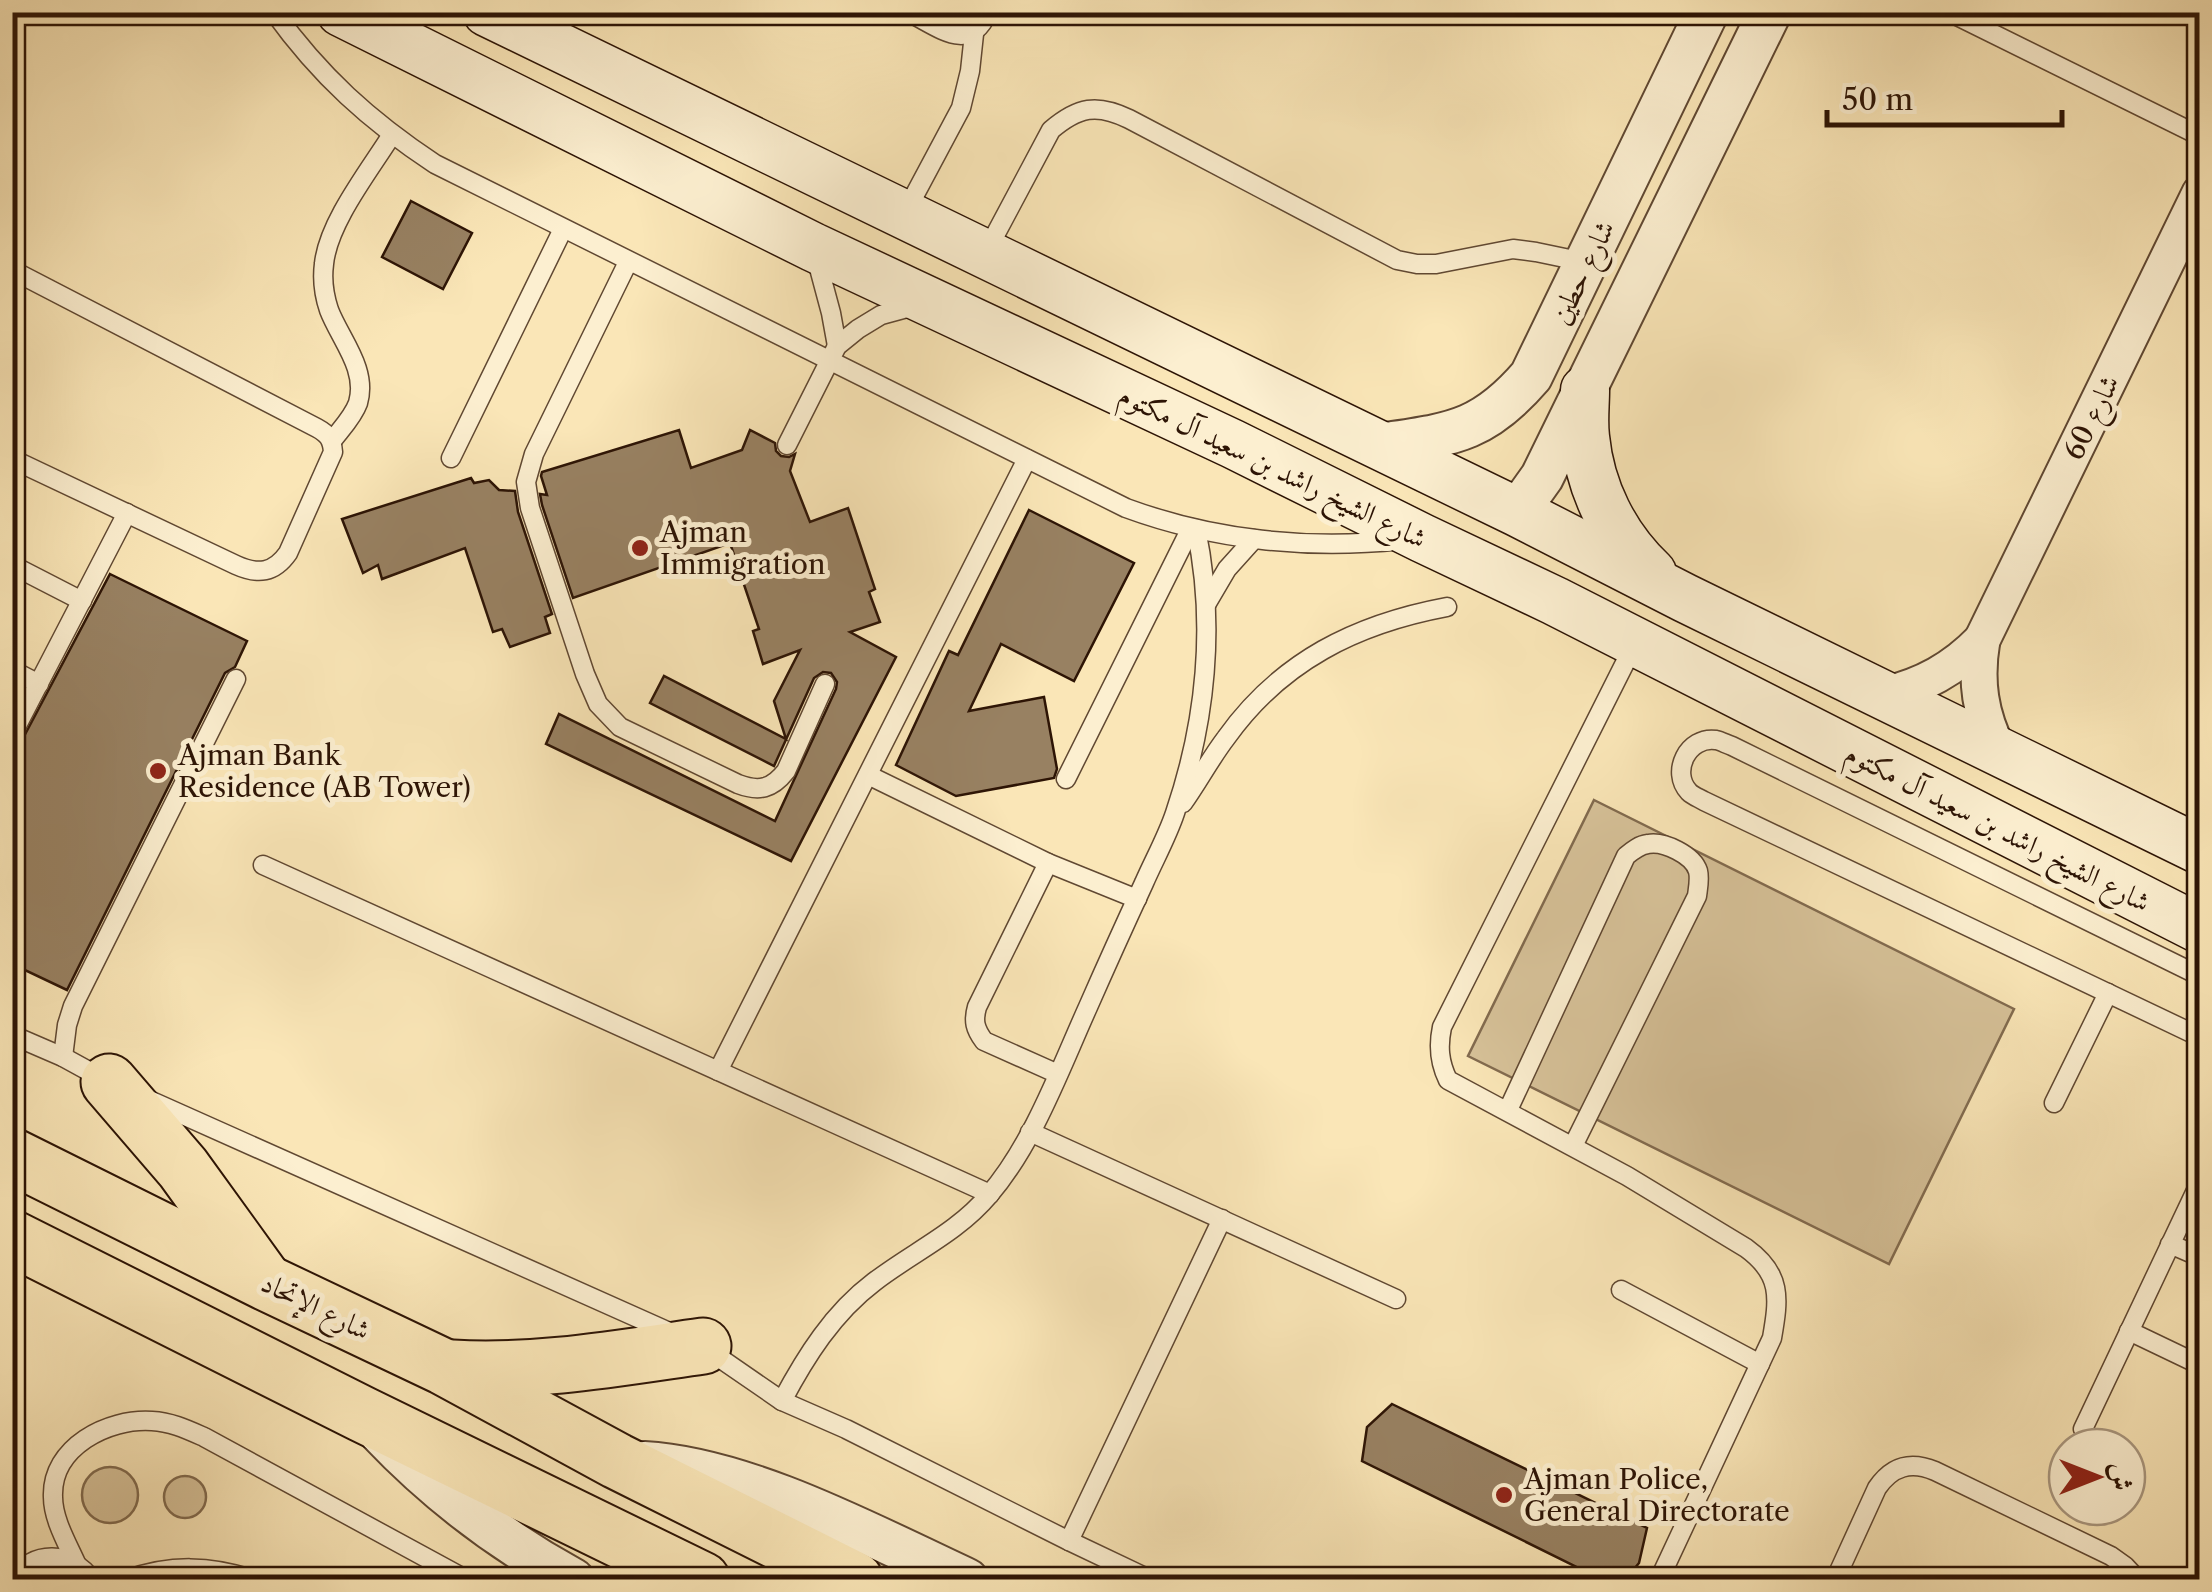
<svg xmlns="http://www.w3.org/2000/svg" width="2212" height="1592" viewBox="0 0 2212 1592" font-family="'Libre Caslon Text',Amiri,serif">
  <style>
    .green { fill: #d7c299; stroke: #826b4f; stroke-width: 2.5 }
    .building { fill: #988162; stroke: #2d1405; stroke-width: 2.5 }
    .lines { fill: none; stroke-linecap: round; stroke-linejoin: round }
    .service-casing { stroke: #604832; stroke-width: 21 }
    .minor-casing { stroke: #604832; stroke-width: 39 }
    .tertiary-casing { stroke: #604832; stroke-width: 46 }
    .secondary-casing { stroke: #2d1405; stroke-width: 51 }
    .trunk-casing { stroke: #2d1405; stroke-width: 59 }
    .service { stroke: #fcefd0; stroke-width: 18 }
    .minor { stroke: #fcefd0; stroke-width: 35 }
    .tertiary { stroke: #fcefd0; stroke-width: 42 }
    .secondary { stroke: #fcefd0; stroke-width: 48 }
    .trunk { stroke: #fae6b7; stroke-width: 55 }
    .poi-dot { fill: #8f2418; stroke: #fcefd0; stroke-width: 4 }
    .labels { text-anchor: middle; stroke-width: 10; stroke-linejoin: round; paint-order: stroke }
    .street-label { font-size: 28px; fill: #2d1405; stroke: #fcefd0 }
    .poi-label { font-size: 28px; fill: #2d1405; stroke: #fcefd0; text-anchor: start }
  </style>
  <rect width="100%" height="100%" fill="#fae6b7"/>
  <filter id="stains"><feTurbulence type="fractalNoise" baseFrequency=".002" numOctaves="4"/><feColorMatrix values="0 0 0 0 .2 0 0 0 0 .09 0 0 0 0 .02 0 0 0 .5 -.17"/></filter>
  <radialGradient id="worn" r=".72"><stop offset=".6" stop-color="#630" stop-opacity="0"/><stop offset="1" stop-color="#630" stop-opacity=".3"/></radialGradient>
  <g class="green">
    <polygon points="1594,800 2014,1009 1889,1264 1468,1056"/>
    <circle cx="110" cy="1495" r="28"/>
    <circle cx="185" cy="1497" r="21"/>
  </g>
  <g class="building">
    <polygon points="411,201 472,233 443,289 382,257"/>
    <polygon points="679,430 691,468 742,450 750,430 775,443 776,451 781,456 789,457 795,454 790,471 810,522 848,508 875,589 869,592 880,622 850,632 896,657 791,861 546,744 559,714 775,821 836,689 837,682 831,673 823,672 814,678 774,766 650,703 664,676 786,739 774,701 800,650 763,664 753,631 759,629 730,543 573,598 542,505 540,494 547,495 541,476 542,472"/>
    <polygon points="471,478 474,483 489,480 499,490 515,491 518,512 552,614 545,617 550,633 510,647 502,629 493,632 465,548 382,579 378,565 363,573 342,519"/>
    <polygon points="1029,510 1134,563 1074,681 1001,644 969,711 1044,697 1057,769 1054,778 956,796 896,765 949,651 958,655"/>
    <polygon points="110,574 247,641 235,667 225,673 67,990 12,964 12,759"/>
    <polygon points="1392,1404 1647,1528 1639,1563 1625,1580 1603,1580 1362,1461 1367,1427"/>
  </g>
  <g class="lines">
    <g class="service-casing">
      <g id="service">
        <path d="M274,12C320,76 370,121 435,164L1126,508C1213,540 1308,550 1401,540"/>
        <path d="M908,12C939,27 969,55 988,12"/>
        <polyline points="1949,12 2200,136"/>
        <polyline points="905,213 961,108 970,71 974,34"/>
        <path d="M985,254L1051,130C1078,107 1097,103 1129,119L1397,260L1417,264H1436L1513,249L1536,252L1584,262"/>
        <polyline points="816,257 831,313 837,346"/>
        <path d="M628,262L534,454L526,482L530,508L585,674L598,704L620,727L738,784C759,792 772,789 786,771L825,684"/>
        <path d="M12,270L317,428C328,434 332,439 333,452L288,553C274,573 258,575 236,565L12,459"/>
        <path d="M332,441C341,429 353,417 358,403C368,369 340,339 329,310C324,295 322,279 324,264C328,223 369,171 391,136"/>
        <polyline points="787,445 837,346 858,329 881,315 914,306"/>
        <polyline points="451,458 563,229"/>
        <polyline points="12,565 82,601"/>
        <polyline points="1207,603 1227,569 1254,539"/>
        <path d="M1634,645L1442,1027C1438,1046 1439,1062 1448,1080L1627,1176L1746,1248C1782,1274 1779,1298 1772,1338L1659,1580"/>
        <polyline points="12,670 39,684"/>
        <polyline points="12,735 127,513"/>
        <polyline points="868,775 1048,863 1137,899"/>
        <polyline points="1066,779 1191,528"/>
        <path d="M1183,803C1198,782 1210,759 1226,738C1281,661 1356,624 1447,607"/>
        <path d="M1048,863L977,1007C973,1021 975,1029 984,1041L1058,1074"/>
        <polyline points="263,865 990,1194"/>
        <path d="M2200,976L1732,746C1726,744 1721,741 1716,740C1688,736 1670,772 1689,792C1693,796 1699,798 1704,801L2200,1037"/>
        <polyline points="12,1035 63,1057 105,1080"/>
        <polyline points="63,1057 67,1025 73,1006 236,679"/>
        <polyline points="718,1071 1027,459"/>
        <polyline points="147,1099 676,1335"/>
        <polyline points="2054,1103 2108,993"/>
        <path d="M1508,1110L1626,856C1632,851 1639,845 1648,844C1664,841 1693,855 1698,871C1700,879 1698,888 1697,896L1573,1146"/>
        <polyline points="1030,1132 1396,1299"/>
        <polyline points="2170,1244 2200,1257"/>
        <polyline points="1621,1290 1760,1364"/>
        <polyline points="2129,1331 2200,1365"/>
        <polyline points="708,1350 782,1401 846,1429 1069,1541 1151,1580"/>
        <path d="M782,1401C806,1356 833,1313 874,1282C913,1252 957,1233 989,1195C1033,1144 1060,1069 1088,1007C1106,966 1125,924 1144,883C1154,860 1167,837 1175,813C1206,722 1216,624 1196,529"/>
        <polyline points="2083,1429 2200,1182"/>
        <polyline points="1069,1541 1222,1219"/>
        <path d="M76,1563C67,1543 53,1519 53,1497C51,1447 108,1418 152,1421C171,1422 186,1429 204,1437L467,1580"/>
        <path d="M13,1580C32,1549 72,1551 92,1580"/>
        <path d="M126,1580C170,1564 210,1565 255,1580"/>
        <path d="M1835,1580L1877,1488C1892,1466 1911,1461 1935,1471L2111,1556L2125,1566L2138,1580"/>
      </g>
    </g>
    <g class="minor-casing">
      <g id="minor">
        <path d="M1884,695C1923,686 1954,669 1982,640"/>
        <path d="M1999,752C1980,715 1975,681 1982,640L2200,193"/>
      </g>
    </g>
    <g class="tertiary-casing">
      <g id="tertiary">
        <path d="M1380,445C1451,434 1482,433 1531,376L1707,12"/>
        <polyline points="1517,512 1542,477 1770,12"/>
        <path d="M380,1432C437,1492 500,1540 573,1580"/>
        <path d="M644,1463C748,1469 872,1536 967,1580"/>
      </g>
    </g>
    <g class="secondary-casing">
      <g id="secondary">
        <polyline points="341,12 813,247 1233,444 1422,538 1555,601 2200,929"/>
        <polyline points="487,12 1517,512 1685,598 2200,850"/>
        <path d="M1585,390C1585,405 1583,421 1585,437C1590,489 1614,537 1652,573"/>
      </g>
    </g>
    <g class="trunk-casing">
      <g id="trunk">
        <polyline points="109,1082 183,1168 261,1276"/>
        <polyline points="12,1156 265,1282 444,1367 617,1461 855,1580"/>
        <polyline points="12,1238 362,1414 702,1580"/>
        <path d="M452,1368C537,1373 619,1358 703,1346"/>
      </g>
    </g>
    <use href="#service" class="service"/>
    <use href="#minor" class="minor"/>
    <use href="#tertiary" class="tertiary"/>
    <use href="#secondary" class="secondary"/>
    <use href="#trunk" class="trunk"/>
  </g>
  <g class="poi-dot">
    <circle cx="640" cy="548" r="10"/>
    <circle cx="158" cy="771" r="10"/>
    <circle cx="1504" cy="1495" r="10"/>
  </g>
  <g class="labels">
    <g class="street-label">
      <text transform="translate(1582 272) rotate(-64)" y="10">شارع حطين</text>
      <text transform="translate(2091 417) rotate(-64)" y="10">شارع 60</text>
      <text transform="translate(1273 466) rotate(26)" y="10">شارع الشيخ راشد بن سعيد آل مكتوم</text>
      <text transform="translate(1998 827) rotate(27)" y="10">شارع الشيخ راشد بن سعيد آل مكتوم</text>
      <text transform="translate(316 1306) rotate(26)" y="10">شارع الإتحاد</text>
    </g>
    <g class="poi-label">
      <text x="660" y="542">Ajman<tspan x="660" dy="32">Immigration</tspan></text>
      <text x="178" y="765">Ajman Bank<tspan x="178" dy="32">Residence (AB Tower)</tspan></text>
      <text x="1524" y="1489">Ajman Police,<tspan x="1524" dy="32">General Directorate</tspan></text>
    </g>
  </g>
  <rect width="2212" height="1592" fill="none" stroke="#fae6b7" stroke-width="50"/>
  <rect x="15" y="15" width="2182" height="1562" fill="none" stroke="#2d1405" stroke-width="5"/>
  <rect x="25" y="25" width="2162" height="1542" fill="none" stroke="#2d1405" stroke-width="2.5"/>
  <g transform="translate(2097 1477) rotate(90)"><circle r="48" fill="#fcefd0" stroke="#a9977f" stroke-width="2.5"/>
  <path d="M0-8L18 38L0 25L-18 38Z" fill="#8f2418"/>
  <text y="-15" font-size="28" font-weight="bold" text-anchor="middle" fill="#2d1405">ش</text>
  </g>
  <path d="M1827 110v15h235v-15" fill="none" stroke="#2d1405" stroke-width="5"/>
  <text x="1842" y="110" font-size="30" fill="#2d1405" stroke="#fcefd0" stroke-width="8" paint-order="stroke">50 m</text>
  <rect width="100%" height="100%" filter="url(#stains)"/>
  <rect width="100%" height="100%" fill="url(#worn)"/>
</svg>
